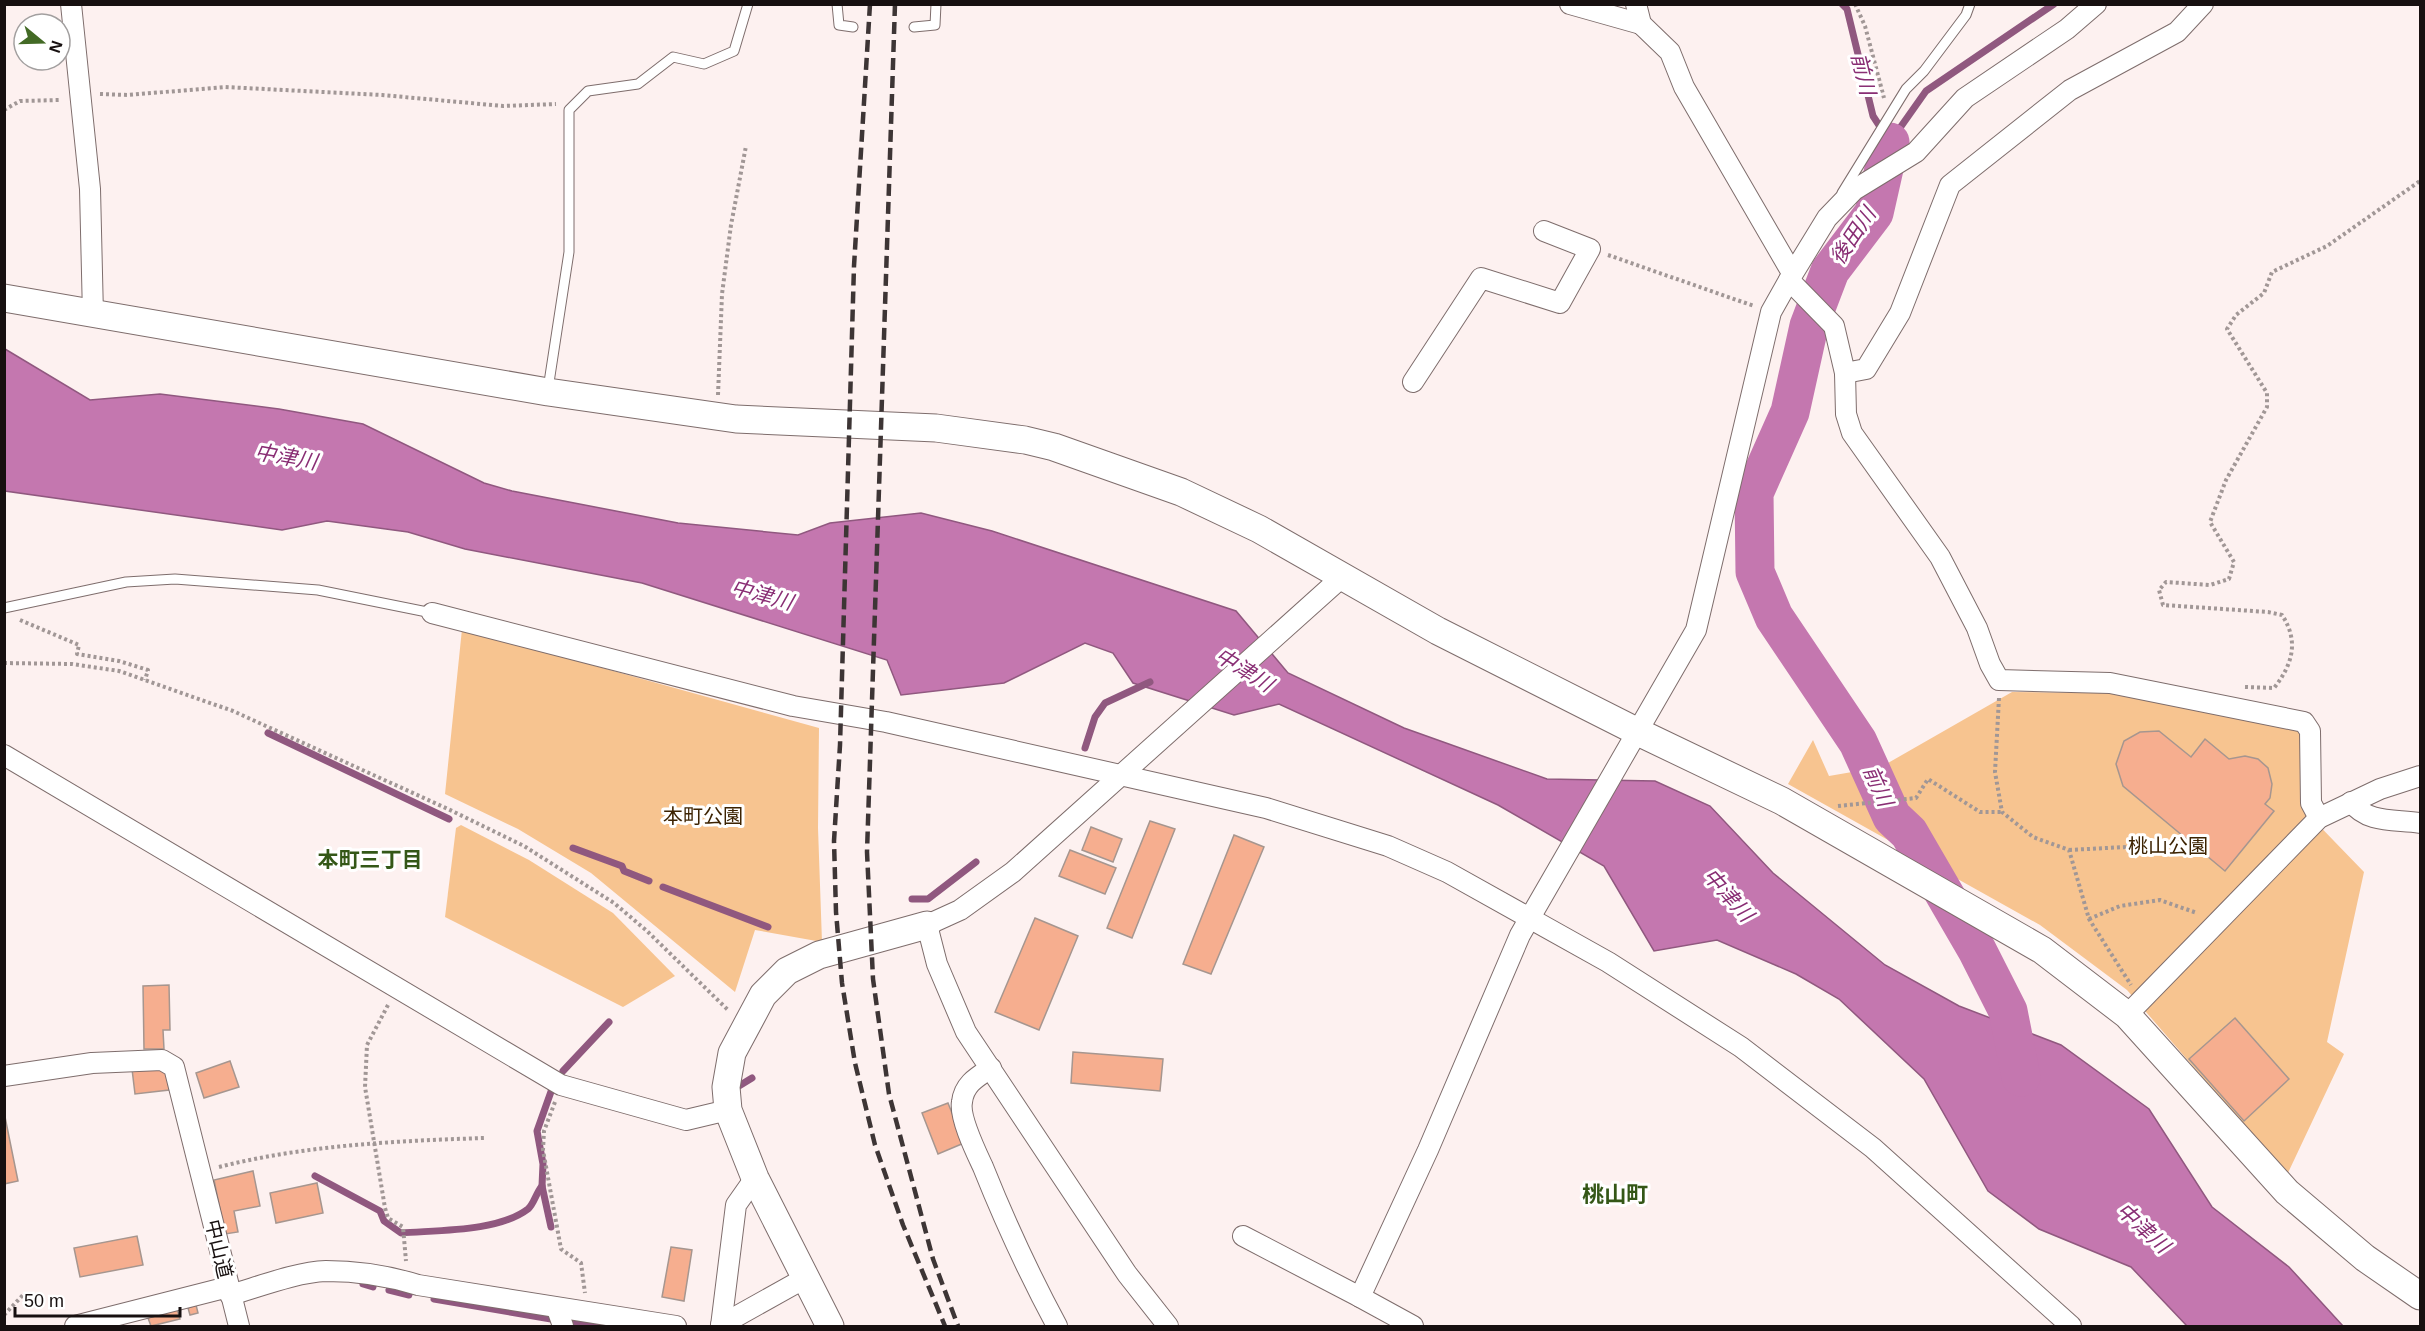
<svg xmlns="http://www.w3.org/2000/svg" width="2425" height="1331" viewBox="0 0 2425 1331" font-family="Helvetica,'Noto Sans JP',sans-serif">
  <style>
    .green { fill: #f7c490 }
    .water { fill: #c477af; stroke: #90587f; stroke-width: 1.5 }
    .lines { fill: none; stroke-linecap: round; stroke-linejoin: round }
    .stream { stroke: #90587f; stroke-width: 7 }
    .river { stroke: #c477af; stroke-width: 39 }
    .building { fill: #f6ae8f; stroke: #a6968f; stroke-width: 1.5 }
    .lane-casing { stroke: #7e6d6c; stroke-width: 11 }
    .street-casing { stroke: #7e6d6c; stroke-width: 22 }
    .secondary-casing { stroke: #7e6d6c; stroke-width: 29 }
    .path { stroke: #a19796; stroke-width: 4; stroke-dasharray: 3 3; stroke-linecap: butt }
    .lane { stroke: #fff; stroke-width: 9 }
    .street { stroke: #fff; stroke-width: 20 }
    .secondary { stroke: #fff; stroke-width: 27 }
    .rail { stroke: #3d3535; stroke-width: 4.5; stroke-dasharray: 12 6; stroke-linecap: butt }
    .labels { text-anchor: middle; stroke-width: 6; stroke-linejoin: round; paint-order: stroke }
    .park-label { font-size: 20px; fill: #3d2302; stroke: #fff }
    .street-label { font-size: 20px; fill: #171010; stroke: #fff }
    .water-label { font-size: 21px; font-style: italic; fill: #892e74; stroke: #fff }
    .neighbourhood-label { font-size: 21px; font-weight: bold; fill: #345717; stroke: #fff }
    .quarter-label { font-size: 22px; font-weight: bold; fill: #345717; stroke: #fff }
  </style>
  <rect width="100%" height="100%" fill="#fdf1f0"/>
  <g class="green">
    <polygon points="462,629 819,728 818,828 822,942 755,930 735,992 591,873 518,829 445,794"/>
    <polygon points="2012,692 2107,693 2304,727 2304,810 2364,872 2327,1042 2344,1054 2287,1175 2127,990 2040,925 1788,784 1813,740 1829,776 1881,767"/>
    <polygon points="461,825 529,860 613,913 675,976 623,1007 445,917 456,828"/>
  </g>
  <polygon class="water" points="5,349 90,400 160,394 279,409 363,424 484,483 512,491 678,523 798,535 830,523 921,513 992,531 1236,611 1288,673 1404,728 1547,779 1655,781 1710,806 1773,873 1885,965 1959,1006 2061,1045 2149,1109 2212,1207 2289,1267 2343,1326 2187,1326 2131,1267 2039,1229 1988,1191 1924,1079 1839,999 1796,974 1717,940 1654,951 1604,866 1498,805 1279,704 1234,715 1133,683 1113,653 1085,643 1004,683 901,695 887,660 642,583 465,549 408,532 327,521 282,530 5,491"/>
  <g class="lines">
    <g class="stream">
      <polyline points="1842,4 1847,9 1873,116 1890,142 1926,91 2054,4"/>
      <polyline points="268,733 449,819"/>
      <polyline points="1085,748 1095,717 1105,703 1150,682"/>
      <polyline points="573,848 622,866 624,871 649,881"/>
      <polyline points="663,887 768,927"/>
      <polyline points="912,899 928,899 976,862"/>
      <polyline points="563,1071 609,1022"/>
      <polyline points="734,1089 752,1078"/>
      <path d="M315,1176L380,1211L384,1221L401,1233C437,1230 498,1232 528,1209C534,1204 536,1193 542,1186"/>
      <polyline points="551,1227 542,1186 543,1164 537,1131 553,1086"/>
      <polyline points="363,1284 373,1287"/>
      <polyline points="389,1290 409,1295"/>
      <polyline points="434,1299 551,1319"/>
      <polyline points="572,1322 597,1322"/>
    </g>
    <polyline class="river" points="1890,142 1874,213 1830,271 1809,326 1790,412 1754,493 1755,572 1774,617 1858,742 1892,817 1909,833 1977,950 2008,1011 2021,1077"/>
  </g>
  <g class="building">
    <polygon points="2159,731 2191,757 2205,739 2229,759 2245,756 2258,759 2268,768 2272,784 2270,798 2265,804 2274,811 2225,871 2123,786 2116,764 2124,741 2140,732"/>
    <polygon points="1150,821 1175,829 1132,938 1107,928"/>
    <polygon points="1091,827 1122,839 1113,862 1082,850"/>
    <polygon points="1234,835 1264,847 1211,974 1183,964"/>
    <polygon points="1070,850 1116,868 1105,894 1059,876"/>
    <polygon points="1035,918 1078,936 1039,1030 995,1012"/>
    <polygon points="169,985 170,1030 163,1030 164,1049 144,1049 143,986"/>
    <polygon points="2235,1018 2289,1079 2244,1121 2189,1059"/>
    <polygon points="1073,1052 1163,1059 1160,1091 1071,1083"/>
    <polygon points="230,1061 239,1087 204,1098 196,1073"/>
    <polygon points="157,1066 167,1070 169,1090 135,1094 132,1069"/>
    <polygon points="948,1103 964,1143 938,1154 922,1113"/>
    <polygon points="4,1112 18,1181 4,1184"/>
    <polygon points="253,1171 260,1206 234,1211 238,1232 225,1234 214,1180"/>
    <polygon points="317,1183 323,1213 276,1223 270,1193"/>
    <polygon points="137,1236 143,1265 80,1277 74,1248"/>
    <polygon points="671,1247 692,1250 684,1301 662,1297"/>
    <polygon points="196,1305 198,1313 190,1315 188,1308"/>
    <polygon points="177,1309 180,1319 151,1326 148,1318"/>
  </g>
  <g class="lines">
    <g class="lane-casing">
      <g id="lane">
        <polyline points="837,4 839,25 853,27"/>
        <polyline points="914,27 935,25 936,4"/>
        <polyline points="1842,193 1906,89 1924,71 1966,15 1970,4"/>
        <polyline points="548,389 569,252 569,110 588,91 638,84 673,57 704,64 734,51 748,4"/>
        <polyline points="4,608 126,582 175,579 318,590 432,613"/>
      </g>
    </g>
    <g class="street-casing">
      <g id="street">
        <polyline points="71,4 90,189 93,315"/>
        <polyline points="1570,4 1641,24"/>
        <polyline points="1636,4 1641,24 1670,52 1684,87 1792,273"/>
        <polyline points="1789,280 1834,326 1845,373 1866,369 1900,313 1950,185 2070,90 2177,32 2203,4"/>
        <polyline points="1845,373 1846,414 1852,433 1940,557 1977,628 1990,664 1999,680 2110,683 2304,722 2310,731 2311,803 2319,818"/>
        <polyline points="1413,382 1481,278 1560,303 1590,249 1544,231"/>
        <polyline points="432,613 793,706 886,722 1266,808 1388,846 1447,872 1608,962 1741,1047 1873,1148 2071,1326"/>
        <polyline points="4,755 561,1085 686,1120 728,1110"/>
        <path d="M2351,802C2368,824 2395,819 2420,823"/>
        <polyline points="2127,1015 2319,818 2380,789 2420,776"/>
        <path d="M991,1068C977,1077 964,1084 962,1102C959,1117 976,1152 983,1167C1005,1222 1029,1274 1057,1326"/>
        <polyline points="4,1076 92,1063 162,1060 174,1067 239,1326"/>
        <polyline points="1243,1236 1360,1297"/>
        <path d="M230,1295C258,1287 297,1272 326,1271C357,1271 389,1276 418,1285L676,1326"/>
        <polyline points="557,1309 563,1326"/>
        <polyline points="721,1325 807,1277"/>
        <polyline points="75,1326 228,1287"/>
        <polyline points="721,1326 736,1205 755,1178"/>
        <polyline points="1168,1326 1127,1274 966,1032 937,964 927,925 960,910 1013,872 1342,577"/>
        <polyline points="1413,1326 1360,1297 1428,1150 1520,935 1696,630 1771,312 1789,280 1827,218 1854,190 1916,152 1965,98 2067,29 2096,4"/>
      </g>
    </g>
    <g class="secondary-casing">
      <g id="secondary">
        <polyline points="4,298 548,392 736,419 936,428 1025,440 1054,447 1181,492 1259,529 1438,631 1638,732 1782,801 2042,950 2127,1015 2287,1192 2365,1258 2420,1296"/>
        <polyline points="830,1326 755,1178 728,1110 726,1087 732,1053 763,995 787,971 819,955 927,925"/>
      </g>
    </g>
    <g class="path">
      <polyline points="1855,4 1865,26 1884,98"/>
      <polyline points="100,94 128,95 225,87 382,95 503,106 556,104"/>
      <polyline points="4,110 20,101 60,100"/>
      <polyline points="1608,255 1754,306"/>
      <polyline points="718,395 722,294 731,225 746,146"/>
      <polyline points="20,620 79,645 77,654 119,661 148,670 145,680"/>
      <polyline points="4,663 72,664 119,671 233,711 448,809 524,846 614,903 647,931 729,1011"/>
      <path d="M2245,687L2274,688C2293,664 2299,641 2282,615L2268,612L2163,605L2159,590L2166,582L2210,585L2229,579L2234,562L2210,522L2226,480L2267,407V393L2227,329L2236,315L2264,293L2272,272L2327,246L2420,181"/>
      <polyline points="1999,698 1995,772 2002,812 2033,837 2069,850 2089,919 2131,985"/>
      <polyline points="1838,806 1916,798 1928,779 1980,812 2002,812"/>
      <polyline points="2069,850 2163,845"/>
      <polyline points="2089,919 2120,906 2160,900 2197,913"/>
      <polyline points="388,1005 367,1045 365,1087 385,1208 388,1218 403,1227 406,1261"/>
      <polyline points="555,1102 544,1131 543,1150 561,1249 581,1263 585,1293"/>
      <path d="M219,1167C306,1145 395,1141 484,1138"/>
      <polyline points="4,1315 23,1295"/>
    </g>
    <use href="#lane" class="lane"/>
    <use href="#street" class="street"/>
    <use href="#secondary" class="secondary"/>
    <g class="rail">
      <polyline points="870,4 854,266 840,745 834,841 836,912 842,983 855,1063 875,1145 903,1225 945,1326"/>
      <polyline points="895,4 867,852 873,979 889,1094 933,1259 958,1326"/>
    </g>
  </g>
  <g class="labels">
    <g class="park-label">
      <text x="703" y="823">本町公園</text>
      <text x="2168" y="853">桃山公園</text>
    </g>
    <g class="street-label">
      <text transform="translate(219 1249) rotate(77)" y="7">中山道</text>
    </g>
    <g class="water-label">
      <text transform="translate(1863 74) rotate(76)" y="7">前川</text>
      <text transform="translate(1853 236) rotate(-56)" y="7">後田川</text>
      <text transform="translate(286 457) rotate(10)" y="7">中津川</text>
      <text transform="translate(762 595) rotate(15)" y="7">中津川</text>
      <text transform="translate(1244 670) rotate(32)" y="7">中津川</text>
      <text transform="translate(1878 786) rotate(66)" y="7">前川</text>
      <text transform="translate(1728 895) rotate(48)" y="7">中津川</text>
      <text transform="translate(2143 1228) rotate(42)" y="7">中津川</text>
    </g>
    <g class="neighbourhood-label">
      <text x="370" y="867">本町三丁目</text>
    </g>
    <g class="quarter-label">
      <text x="1615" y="1202">桃山町</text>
    </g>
  </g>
  <rect width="2425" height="1331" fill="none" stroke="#171010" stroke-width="12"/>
  <g transform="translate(42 42) rotate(109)"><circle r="28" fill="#ffffff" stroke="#a29f9f" stroke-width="1.5"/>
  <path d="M0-4.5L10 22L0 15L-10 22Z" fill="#436a25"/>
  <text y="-9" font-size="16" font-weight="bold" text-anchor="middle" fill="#171010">N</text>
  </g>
  <path d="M15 1307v9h165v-9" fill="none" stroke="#171010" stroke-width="3"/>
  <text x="24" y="1307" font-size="18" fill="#171010" stroke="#ffffff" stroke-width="4.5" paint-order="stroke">50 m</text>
</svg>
